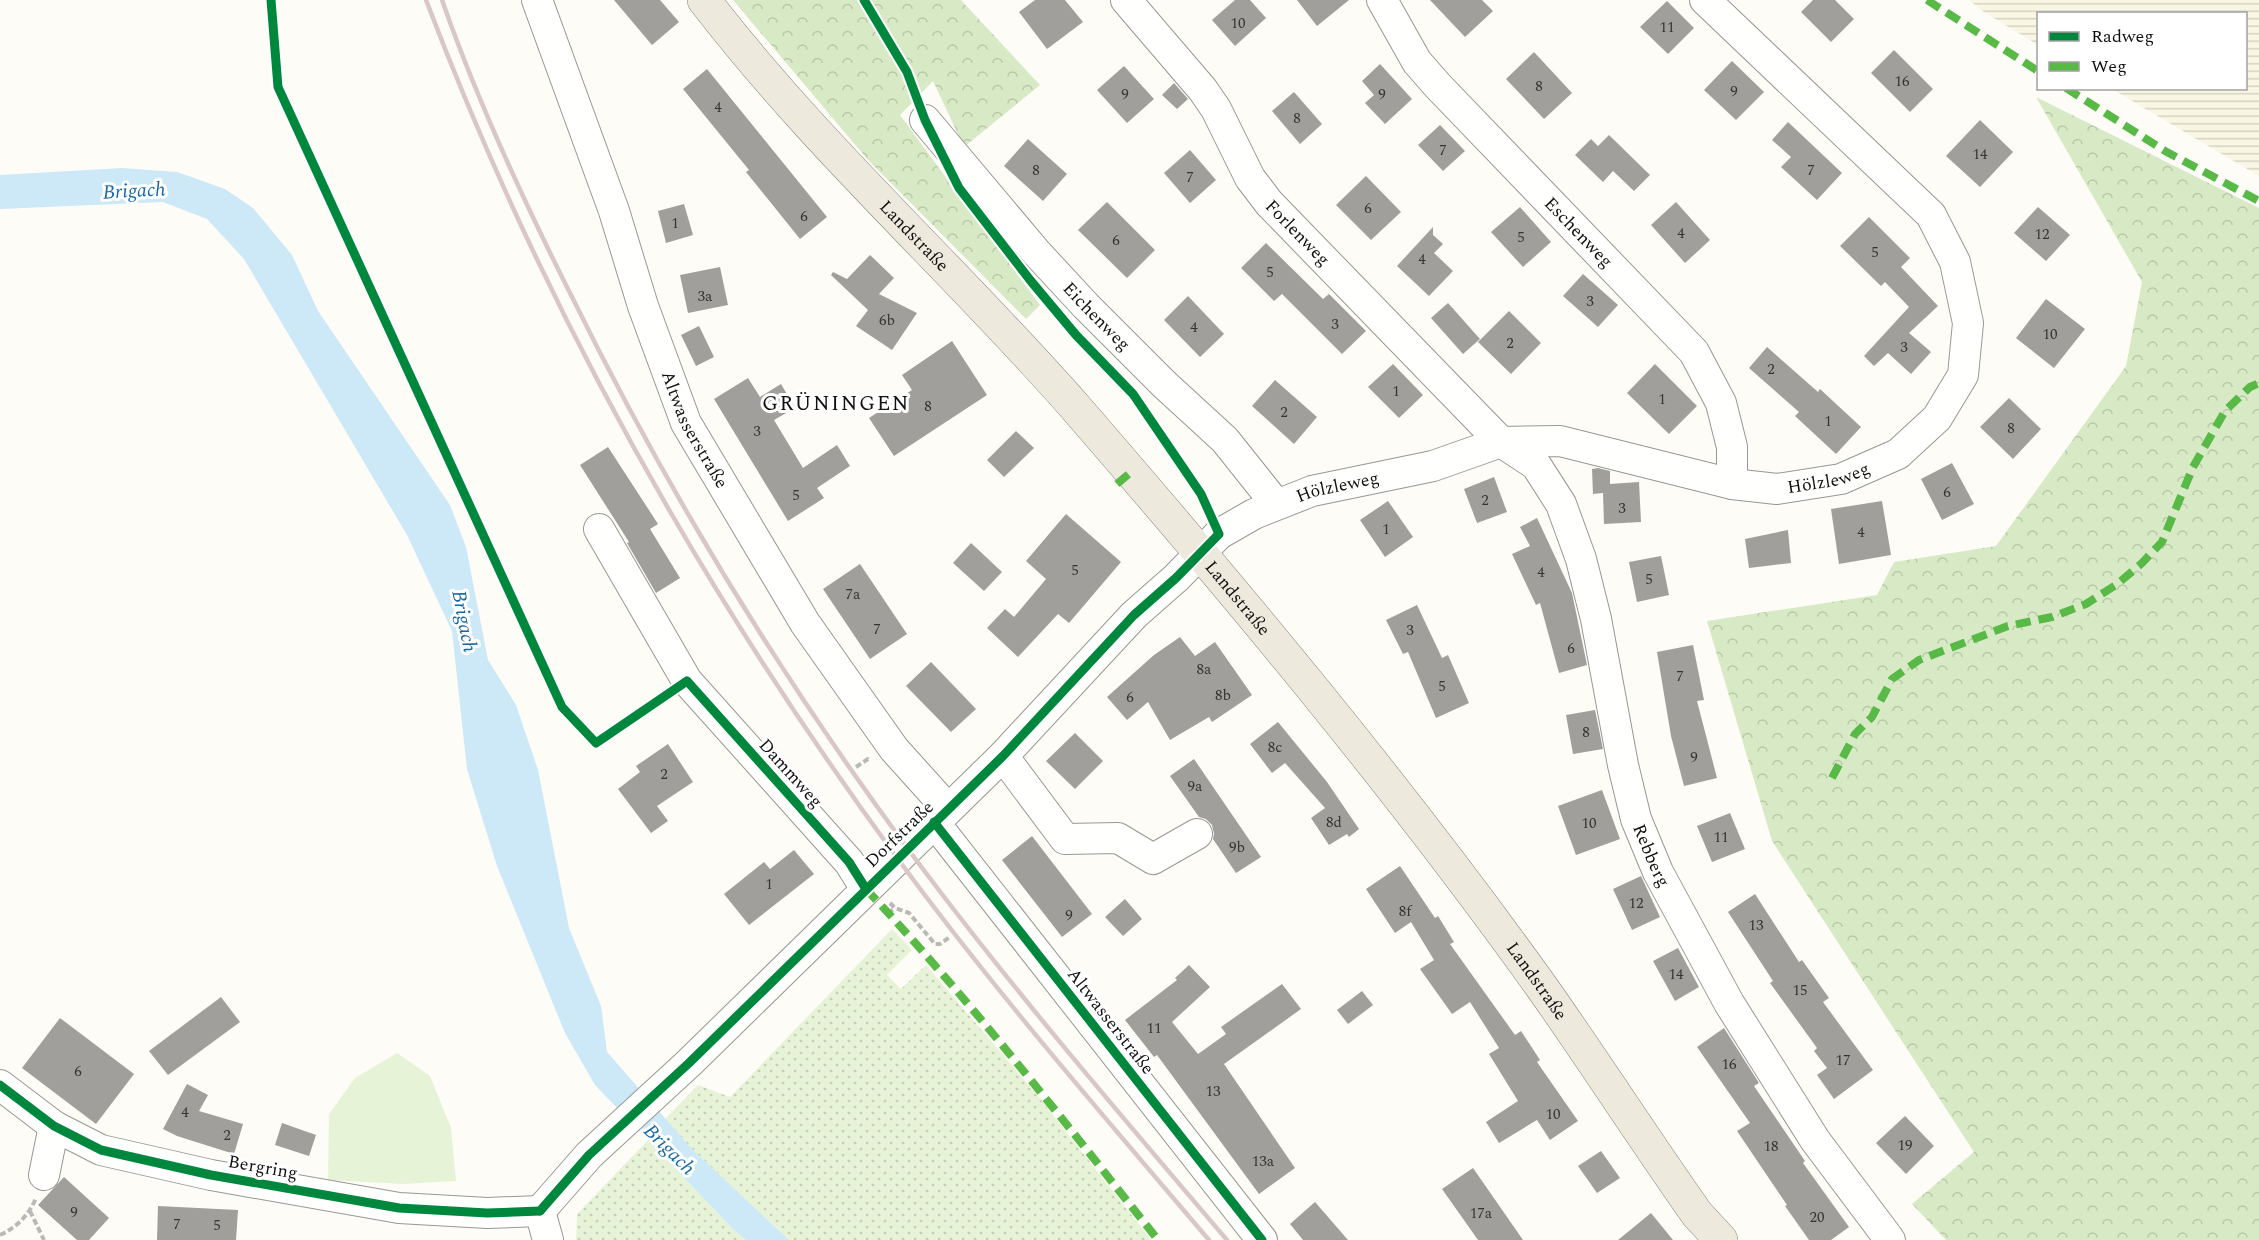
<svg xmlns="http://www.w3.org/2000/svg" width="2259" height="1240" viewBox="0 0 2259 1240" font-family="Spectral,serif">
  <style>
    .farmland { fill: url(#farmland-rules) }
    .grass { fill: url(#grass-dots) }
    .forest { fill: url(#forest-crowns) }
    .park { fill: #e7f3d7 }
    .water { fill: #cde8f7 }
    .building { fill: #a19f9c }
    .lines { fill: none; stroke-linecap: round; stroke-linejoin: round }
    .minor-casing { stroke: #979795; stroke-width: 32 }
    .major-casing { stroke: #858482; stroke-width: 34 }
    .path { stroke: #b9b9b8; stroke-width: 4; stroke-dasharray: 6 3; stroke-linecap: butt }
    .minor { stroke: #fffffe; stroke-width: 30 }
    .major { stroke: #ede9dc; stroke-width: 33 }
    .rail { stroke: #d9c6c7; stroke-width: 4.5 }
    .quiet { stroke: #58b947; stroke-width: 8; stroke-dasharray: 15 8; stroke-linecap: butt }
    .cycleway-casing { stroke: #fff; stroke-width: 13 }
    .cycleway { stroke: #00873e; stroke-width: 9 }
    .labels { text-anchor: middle; stroke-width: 6; stroke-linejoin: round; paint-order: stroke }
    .number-label { font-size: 15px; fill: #353434 }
    .street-label { font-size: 18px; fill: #111; stroke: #fff }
    .water-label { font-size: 20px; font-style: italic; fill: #1768a6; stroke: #fff }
    .quarter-label { font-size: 21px; letter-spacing: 1.5px; fill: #111; stroke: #fff }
  </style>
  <defs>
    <pattern id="farmland-rules" width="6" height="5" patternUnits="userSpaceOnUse" patternTransform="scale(1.5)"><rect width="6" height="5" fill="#f9f7e4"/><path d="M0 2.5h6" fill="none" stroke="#d4d3c3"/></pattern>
    <pattern id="grass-dots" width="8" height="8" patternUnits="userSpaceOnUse" patternTransform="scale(1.5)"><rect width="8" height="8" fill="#e7f3d7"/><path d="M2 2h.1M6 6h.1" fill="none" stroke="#c5cfb8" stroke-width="1.8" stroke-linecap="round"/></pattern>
    <pattern id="forest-crowns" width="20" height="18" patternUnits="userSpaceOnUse" patternTransform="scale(1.5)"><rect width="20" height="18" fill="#d8eac5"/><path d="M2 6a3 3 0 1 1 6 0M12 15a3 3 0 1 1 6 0" fill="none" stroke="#b8c8a8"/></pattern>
  </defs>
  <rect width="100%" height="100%" fill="#fdfcf7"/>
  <polygon class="farmland" points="1969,0 2259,0 2259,176 2112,89 2246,88 2246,14 2038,14 2038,45 1984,12"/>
  <g class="grass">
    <polygon points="892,929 912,950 887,975 901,989 926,965 1038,1096 1151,1240 789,1240 692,1149 665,1119 698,1085 730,1097"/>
    <polygon points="648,1140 734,1230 746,1240 576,1240 577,1214"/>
  </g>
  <g class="forest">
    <polygon points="733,0 961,0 1040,85 964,147 933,81 900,115 1040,305 1026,319 868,160"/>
    <polygon points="2036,97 2259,208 2259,1240 1946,1240 1912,1204 1974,1152 1772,841 1707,621 1877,595 1894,562 1996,546 2126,366 2142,282"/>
  </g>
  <polygon class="park" points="397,1053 430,1076 451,1128 456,1181 404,1184 328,1180 329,1114 355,1078"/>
  <polygon class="water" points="122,168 177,172 225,189 253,208 292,255 318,311 450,505 466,547 488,660 516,705 538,770 569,928 601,1006 607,1052 692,1149 789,1240 746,1240 734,1230 595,1085 565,1033 497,866 467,769 452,631 407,535 244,259 207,219 163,202 0,209 0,175"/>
  <g class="building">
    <polygon points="614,0 660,0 679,22 652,45"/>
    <polygon points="1035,0 1065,0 1083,22 1047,49 1019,12"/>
    <polygon points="1235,0 1250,0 1266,18 1235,46 1212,20"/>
    <polygon points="1297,0 1349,0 1317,26"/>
    <polygon points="1430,0 1482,0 1493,11 1465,37"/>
    <polygon points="1813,0 1835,0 1854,19 1831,42 1801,12"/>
    <polygon points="1667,1 1694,28 1668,54 1640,27"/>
    <polygon points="1894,50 1933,89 1910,112 1871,73"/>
    <polygon points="1534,52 1572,93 1544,119 1506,79"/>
    <polygon points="1732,61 1764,92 1736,120 1704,90"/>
    <polygon points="1380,64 1412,99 1385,124 1365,103 1374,95 1362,81"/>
    <polygon points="1124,66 1154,99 1127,123 1097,90"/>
    <polygon points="707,69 827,217 800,239 746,172 749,170 683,89"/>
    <polygon points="1174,83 1188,99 1177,109 1162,95"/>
    <polygon points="1294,92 1322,124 1300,144 1272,111"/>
    <polygon points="1980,120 2013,152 1980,187 1946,156"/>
    <polygon points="1788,122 1842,173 1817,200 1781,167 1791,157 1772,140"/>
    <polygon points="1440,125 1465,151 1443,171 1418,145"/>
    <polygon points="1609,135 1650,175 1634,191 1613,171 1603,182 1575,155 1591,139 1598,146"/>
    <polygon points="1028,139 1067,174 1043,201 1004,166"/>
    <polygon points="1190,150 1216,180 1190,203 1164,173"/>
    <polygon points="1366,176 1401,212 1371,240 1336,205"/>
    <polygon points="1107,202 1155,250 1127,278 1078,230"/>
    <polygon points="1676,202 1710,240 1685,263 1651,225"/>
    <polygon points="684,204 693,235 666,243 658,211"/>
    <polygon points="1520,207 1551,242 1523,267 1491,232"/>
    <polygon points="2038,207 2070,235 2046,261 2014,233"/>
    <polygon points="1869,217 1910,258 1901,267 1938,306 1909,333 1931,352 1911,374 1888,353 1874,366 1864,356 1909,307 1885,282 1881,286 1840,246"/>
    <polygon points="1433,227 1433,235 1443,244 1434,253 1453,271 1429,296 1397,266"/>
    <polygon points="1266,243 1323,299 1329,294 1366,331 1342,354 1282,294 1274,301 1241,268"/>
    <polygon points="870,255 894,278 879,294 917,313 892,350 856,326 868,310 831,275 833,272 847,279"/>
    <polygon points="720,267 728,305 688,313 680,275"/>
    <polygon points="1583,274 1618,305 1598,327 1563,296"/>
    <polygon points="1188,296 1224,334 1200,357 1164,320"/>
    <polygon points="2046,299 2085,329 2054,368 2016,338"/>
    <polygon points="1448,303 1480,339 1463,354 1431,318"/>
    <polygon points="1509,311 1541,343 1511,374 1478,342"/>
    <polygon points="699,326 714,357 696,366 681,335"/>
    <polygon points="952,341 987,395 894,456 869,418 912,390 902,375"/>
    <polygon points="1767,347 1818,392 1820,389 1861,427 1836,454 1795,416 1799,412 1749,368"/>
    <polygon points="1393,364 1423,395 1399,418 1368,387"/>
    <polygon points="1655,364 1697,406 1669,434 1627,393"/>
    <polygon points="748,378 760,397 781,384 795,408 774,420 803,468 837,445 850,466 817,488 824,498 788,521 714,399"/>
    <polygon points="1275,380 1317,417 1294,444 1252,406"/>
    <polygon points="2009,398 2041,429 2013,459 1980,427"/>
    <polygon points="1016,431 1034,448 1004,477 987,460"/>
    <polygon points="608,447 658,524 650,529 680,578 656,593 627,543 629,542 580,465"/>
    <polygon points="1952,463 1974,504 1942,520 1921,479"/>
    <polygon points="1598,468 1610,471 1610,484 1639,482 1641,522 1604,524 1603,493 1593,494 1592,469"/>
    <polygon points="1494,477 1507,512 1477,523 1464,489"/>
    <polygon points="1388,501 1413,537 1385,557 1360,520"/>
    <polygon points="1882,501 1891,555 1839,564 1831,509"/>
    <polygon points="1066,514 1121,562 1069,623 1058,614 1018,657 987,628 1005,609 1014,617 1046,579 1026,561"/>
    <polygon points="1537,518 1572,593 1587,665 1559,673 1540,603 1536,605 1512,554 1530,546 1520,527"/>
    <polygon points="1788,530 1791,563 1749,568 1745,539"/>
    <polygon points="971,543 1002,572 984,591 953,563"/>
    <polygon points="1661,556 1669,595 1637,602 1629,562"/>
    <polygon points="860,564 907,634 870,659 823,589"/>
    <polygon points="1417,605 1442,658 1448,655 1469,703 1436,718 1408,652 1403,654 1386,620"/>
    <polygon points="1180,637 1195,656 1215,642 1252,695 1212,722 1209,717 1170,740 1148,702 1127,720 1107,697 1154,655"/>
    <polygon points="1693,645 1704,700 1697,701 1717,778 1684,786 1671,736 1657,652"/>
    <polygon points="931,662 976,709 951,732 906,686"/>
    <polygon points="1595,710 1603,749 1573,754 1566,715"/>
    <polygon points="1278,722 1327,782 1359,829 1349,837 1347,834 1329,845 1311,818 1325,808 1285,763 1272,773 1250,744"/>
    <polygon points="1075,733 1103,761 1075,789 1046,761"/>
    <polygon points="668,744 693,782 657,806 668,821 651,833 618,789 640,772 636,766"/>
    <polygon points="1194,759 1261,857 1236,873 1213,839 1214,834 1212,825 1206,819 1199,817 1170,776"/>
    <polygon points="1602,790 1620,839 1576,855 1558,806"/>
    <polygon points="1730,813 1745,849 1712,862 1697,826"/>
    <polygon points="1032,836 1092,914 1062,937 1002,860"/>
    <polygon points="794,850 814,874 749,925 724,894 764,862 770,869"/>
    <polygon points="1400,866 1435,918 1438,916 1454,942 1450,944 1515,1035 1521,1031 1540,1060 1537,1062 1578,1121 1550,1140 1537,1120 1499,1143 1486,1122 1518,1101 1489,1054 1499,1048 1470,1002 1452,1014 1420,969 1434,960 1411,922 1395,933 1366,889"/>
    <polygon points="1641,876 1660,917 1632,930 1613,889"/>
    <polygon points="1755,894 1799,962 1802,960 1829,998 1823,1002 1873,1070 1834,1099 1817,1075 1827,1068 1814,1051 1817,1048 1770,983 1773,981 1728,912"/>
    <polygon points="1125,899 1142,919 1123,936 1105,917"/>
    <polygon points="1678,948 1699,987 1675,1001 1653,961"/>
    <polygon points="1189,965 1210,987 1172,1022 1198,1054 1226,1034 1221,1027 1282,984 1301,1009 1224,1064 1295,1168 1259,1194 1157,1055 1154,1057 1125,1020 1177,980 1175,978"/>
    <polygon points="1362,991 1373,1005 1348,1024 1337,1010"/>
    <polygon points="221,997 240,1022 168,1075 149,1051"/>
    <polygon points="60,1018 134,1074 96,1124 22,1068"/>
    <polygon points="1724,1028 1759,1083 1754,1086 1805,1161 1803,1163 1849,1227 1831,1240 1809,1240 1785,1206 1787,1205 1737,1131 1750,1123 1697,1047"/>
    <polygon points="187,1084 208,1095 199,1111 243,1124 234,1154 177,1136 163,1129"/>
    <polygon points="1905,1116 1934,1146 1906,1174 1876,1143"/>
    <polygon points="282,1123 316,1135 309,1156 275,1145"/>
    <polygon points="1601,1151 1620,1178 1597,1193 1578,1166"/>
    <polygon points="1473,1168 1523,1240 1478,1240 1442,1189"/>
    <polygon points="64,1177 109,1218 89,1240 77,1240 38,1205"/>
    <polygon points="1315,1202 1348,1240 1303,1240 1290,1224"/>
    <polygon points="158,1206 238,1210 236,1240 157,1240"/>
    <polygon points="1651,1213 1673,1240 1618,1240"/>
  </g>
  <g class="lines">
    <g class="minor-casing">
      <g id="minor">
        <path id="s1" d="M537,0L614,211L643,306L686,423L805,623L894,749L948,809"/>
        <path id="s2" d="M1126,0L1203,90L1216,109L1250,178L1269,203L1501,442L1536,465L1561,504L1581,559L1596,619L1623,765L1636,819L1658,872L1729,1003L1815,1140L1890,1240"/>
        <path id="s3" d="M1382,0L1417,62L1438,86L1694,352L1721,403L1732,447V484"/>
        <path id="s4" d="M925,120L1036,252L1086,306L1164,384L1225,440L1276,504"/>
        <polyline points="599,529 687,681 849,862 866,889"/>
        <polyline points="1003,756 1065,839 1118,838 1153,859 1197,834"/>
        <polyline points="934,822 1262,1240"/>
        <polyline points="0,1085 54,1126 101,1150 211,1175 399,1208 487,1213 540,1211"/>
        <polyline points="44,1175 54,1126"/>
        <path id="s5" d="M540,1211L589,1155L689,1063L1003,756L1134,615L1176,578L1219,534L1254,514L1312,491L1433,466L1501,442L1560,441L1732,484L1777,489L1841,479L1898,454L1937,418L1963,375L1968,323L1955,262L1931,215L1705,0"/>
        <polyline points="540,1211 548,1240"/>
      </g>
    </g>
    <g class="major-casing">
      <g id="major">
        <path id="s6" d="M704,0C816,146 955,270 1076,408C1238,595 1397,785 1541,986C1594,1061 1644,1139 1697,1214L1721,1240"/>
      </g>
    </g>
    <g class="path">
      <polyline points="856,767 868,759 870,760"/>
      <polyline points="890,903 895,908 909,913 935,944 940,944 951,936"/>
      <polyline points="888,913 895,908"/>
      <polyline points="30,1211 44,1240"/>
      <path d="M0,1235C17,1227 29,1215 36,1198"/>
    </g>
    <use href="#minor" class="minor"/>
    <use href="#major" class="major"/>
    <g class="rail">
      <path d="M426,0C542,305 702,592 895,855C993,989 1102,1114 1209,1240"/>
      <path d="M442,0C478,103 524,202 573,299C668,492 780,676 908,849C1008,984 1118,1112 1227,1240"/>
    </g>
    <g class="quiet">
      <polyline points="1927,0 2038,71"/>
      <polyline points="2066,88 2165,151 2259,201"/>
      <polyline points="1117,484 1131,472"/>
      <polyline points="1832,778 1855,734 1872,717 1892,679 1919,660 2008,626 2052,617 2086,604 2116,585 2141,564 2162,542 2193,467 2225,411 2250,387 2259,383"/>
      <path d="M866,889C970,1000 1064,1121 1158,1240"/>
    </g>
    <g class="cycleway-casing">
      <g id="cycleway">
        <polyline points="271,0 278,87 562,707 596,743 687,681 849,862 866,889"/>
        <polyline points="934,822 1262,1240"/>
        <polyline points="0,1085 54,1126 101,1150 211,1175 399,1208 487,1213 540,1211"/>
        <polyline points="540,1211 589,1155 689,1063 1003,756 1134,615 1176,578 1219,534 1201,494 1133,394 1076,335 1030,280 959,188 925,120 907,72 864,0"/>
      </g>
    </g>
    <use href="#cycleway" class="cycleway"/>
  </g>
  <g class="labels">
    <g class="number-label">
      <text x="1238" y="28">10</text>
      <text x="1667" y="32">11</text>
      <text x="1902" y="86">16</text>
      <text x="1539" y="91">8</text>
      <text x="1734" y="96">9</text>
      <text x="1125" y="99">9</text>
      <text x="1382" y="99">9</text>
      <text x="718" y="112">4</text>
      <text x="1297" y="123">8</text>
      <text x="1443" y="155">7</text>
      <text x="1980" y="159">14</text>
      <text x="1036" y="175">8</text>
      <text x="1811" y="175">7</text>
      <text x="1190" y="182">7</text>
      <text x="1368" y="213">6</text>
      <text x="804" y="221">6</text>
      <text x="675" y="228">1</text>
      <text x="1681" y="238">4</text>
      <text x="2042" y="239">12</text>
      <text x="1521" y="242">5</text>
      <text x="1116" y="245">6</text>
      <text x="1875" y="257">5</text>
      <text x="1422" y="264">4</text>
      <text x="1270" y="277">5</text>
      <text x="705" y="301">3a</text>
      <text x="1590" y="306">3</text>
      <text x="887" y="325">6b</text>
      <text x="1335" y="329">3</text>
      <text x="1194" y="332">4</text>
      <text x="2050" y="339">10</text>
      <text x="1510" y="348">2</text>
      <text x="1904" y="352">3</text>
      <text x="1771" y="374">2</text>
      <text x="1396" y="396">1</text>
      <text x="1662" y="404">1</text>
      <text x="928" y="411">8</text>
      <text x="1284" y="417">2</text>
      <text x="1828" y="426">1</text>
      <text x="2011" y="433">8</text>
      <text x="757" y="436">3</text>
      <text x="1947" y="497">6</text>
      <text x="796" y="500">5</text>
      <text x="1485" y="505">2</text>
      <text x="1622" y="513">3</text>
      <text x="1386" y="534">1</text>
      <text x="1861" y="537">4</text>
      <text x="1075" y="575">5</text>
      <text x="1541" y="577">4</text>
      <text x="1649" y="584">5</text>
      <text x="853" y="599">7a</text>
      <text x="877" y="634">7</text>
      <text x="1410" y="635">3</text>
      <text x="1571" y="653">6</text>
      <text x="1204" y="674">8a</text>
      <text x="1680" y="681">7</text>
      <text x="1442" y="691">5</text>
      <text x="1223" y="700">8b</text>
      <text x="1130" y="702">6</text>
      <text x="1586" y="737">8</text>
      <text x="1275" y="752">8c</text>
      <text x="1694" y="762">9</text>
      <text x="664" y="779">2</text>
      <text x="1195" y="791">9a</text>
      <text x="1334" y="827">8d</text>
      <text x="1589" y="828">10</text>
      <text x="1721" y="842">11</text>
      <text x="1237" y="852">9b</text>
      <text x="769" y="889">1</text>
      <text x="1636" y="908">12</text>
      <text x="1405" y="916">8f</text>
      <text x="1069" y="920">9</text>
      <text x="1756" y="930">13</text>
      <text x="1676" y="979">14</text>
      <text x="1800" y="995">15</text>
      <text x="1154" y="1033">11</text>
      <text x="1843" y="1065">17</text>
      <text x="1729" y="1069">16</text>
      <text x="78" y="1076">6</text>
      <text x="1213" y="1096">13</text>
      <text x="185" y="1117">4</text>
      <text x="1553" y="1119">10</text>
      <text x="227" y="1140">2</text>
      <text x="1905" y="1150">19</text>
      <text x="1771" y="1151">18</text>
      <text x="1263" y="1166">13a</text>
      <text x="74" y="1217">9</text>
      <text x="1481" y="1218">17a</text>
      <text x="1817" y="1222">20</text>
      <text x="177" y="1229">7</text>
      <text x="217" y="1230">5</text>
    </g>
    <g class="street-label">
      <text dy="6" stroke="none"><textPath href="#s3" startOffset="306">Eschenweg</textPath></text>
      <text dy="6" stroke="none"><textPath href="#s2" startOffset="291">Forlenweg</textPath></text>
      <text dy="6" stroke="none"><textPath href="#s6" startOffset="316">Landstraße</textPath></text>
      <text dy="6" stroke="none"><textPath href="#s4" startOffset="261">Eichenweg</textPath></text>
      <text dy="6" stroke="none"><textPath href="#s1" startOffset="458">Altwasserstraße</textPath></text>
      <text dy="6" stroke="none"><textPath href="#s5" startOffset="1592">Hölzleweg</textPath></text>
      <text dy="6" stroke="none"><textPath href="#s5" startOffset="1088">Hölzleweg</textPath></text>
      <text dy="6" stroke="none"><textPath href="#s6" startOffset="802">Landstraße</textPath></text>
      <text transform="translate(791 773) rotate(48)" y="6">Dammweg</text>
      <text transform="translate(899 834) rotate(-44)" y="6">Dorfstraße</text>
      <text dy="6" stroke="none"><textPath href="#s2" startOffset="1035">Rebberg</textPath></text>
      <text dy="6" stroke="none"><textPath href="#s6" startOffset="1288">Landstraße</textPath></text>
      <text transform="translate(1111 1021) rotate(52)" y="6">Altwasserstraße</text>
      <text transform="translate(263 1167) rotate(10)" y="6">Bergring</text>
    </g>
    <g class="water-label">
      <text transform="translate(134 190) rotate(-3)" y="7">Brigach</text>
      <text transform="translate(465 621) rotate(79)" y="7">Brigach</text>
      <text transform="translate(670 1149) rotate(45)" y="7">Brigach</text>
    </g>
    <g class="quarter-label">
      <text x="836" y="410">GRÜNINGEN</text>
    </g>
  </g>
  <rect x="2037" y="12" width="210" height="78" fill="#ffffff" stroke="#a0a0a0" stroke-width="1.5"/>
  <rect x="2049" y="32" width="30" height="9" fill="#00873e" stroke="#a0a0a0" stroke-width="1.5"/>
  <text x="2091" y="42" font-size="18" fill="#111111">Radweg</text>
  <rect x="2049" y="62" width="30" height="9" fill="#58b947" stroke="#a0a0a0" stroke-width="1.5"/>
  <text x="2091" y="72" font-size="18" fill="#111111">Weg</text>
</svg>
